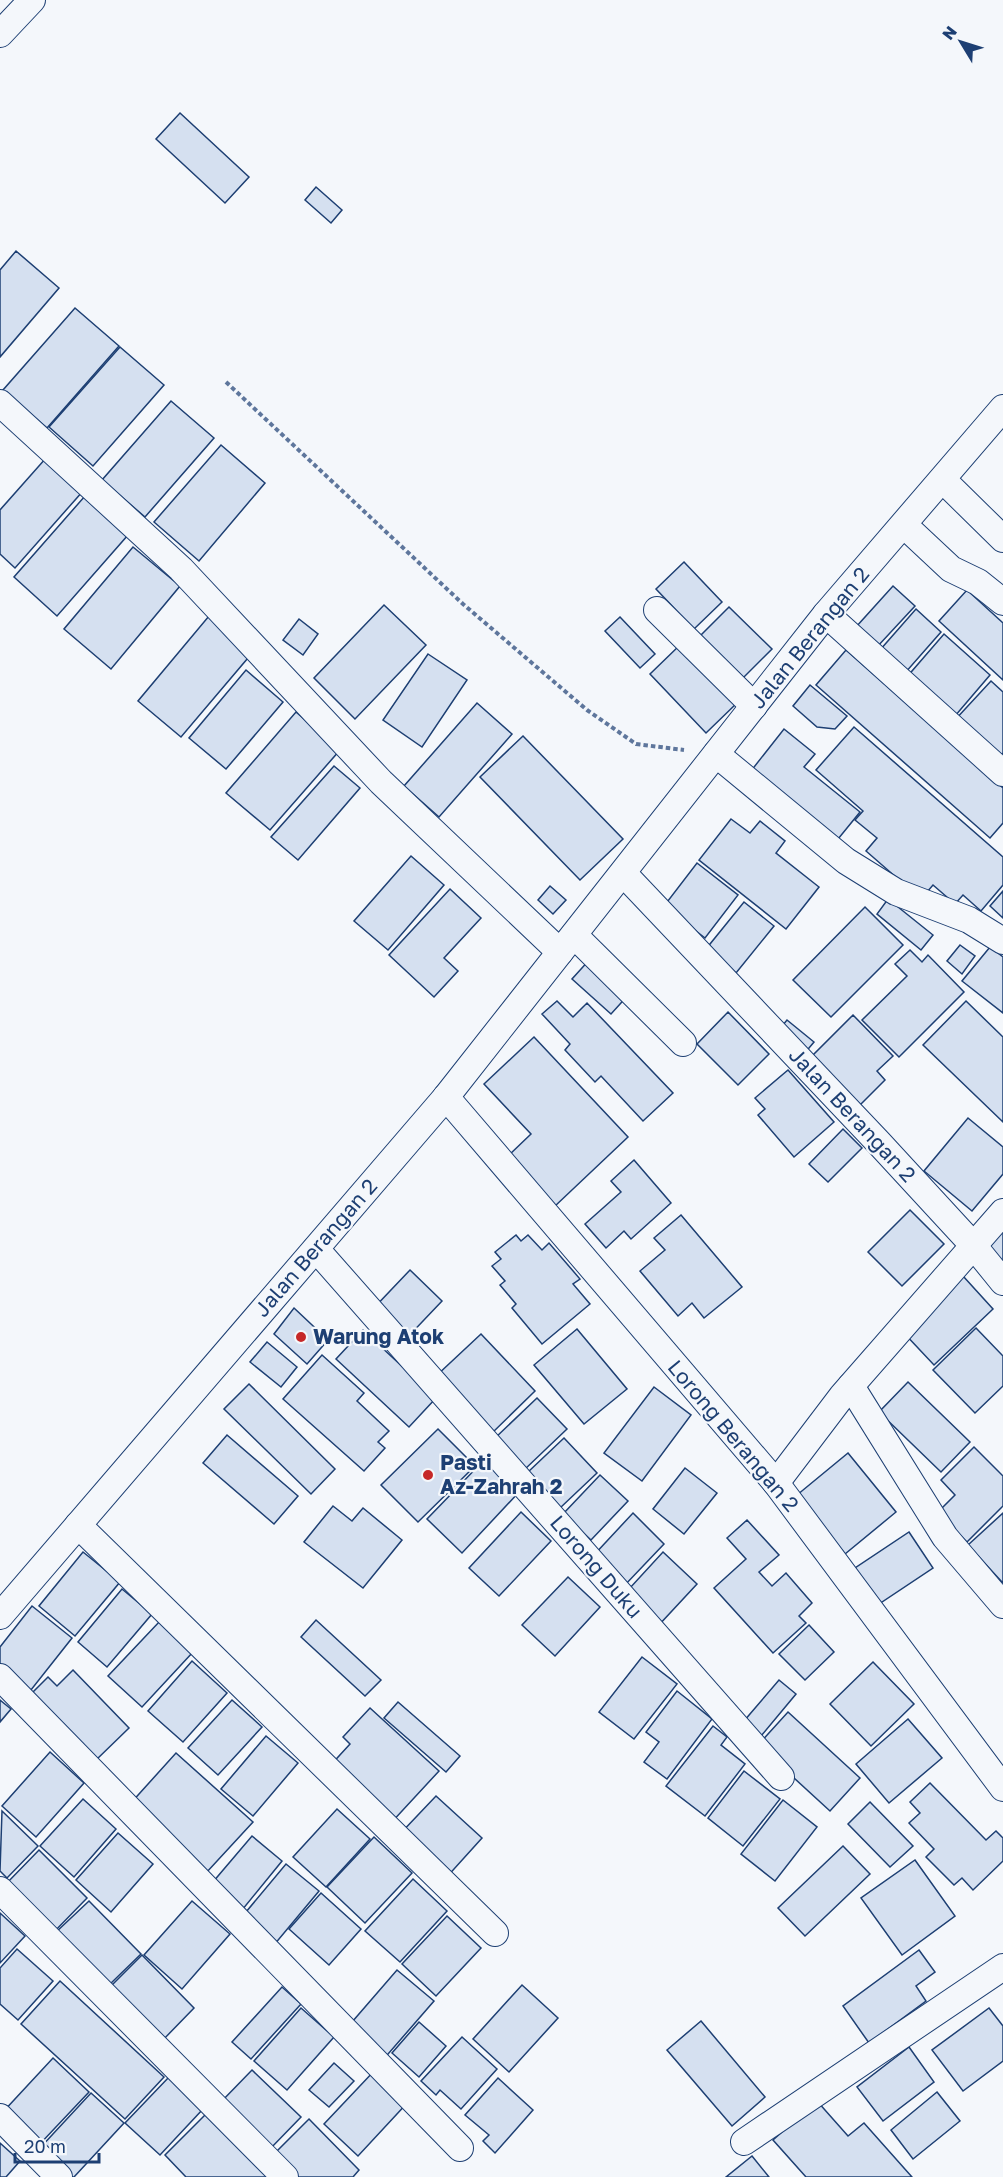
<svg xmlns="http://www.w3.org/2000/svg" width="1003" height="2177" viewBox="0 0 1003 2177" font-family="'Golos Text',sans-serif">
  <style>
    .building { fill: #d5e0f0; stroke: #1d3f73; stroke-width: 1.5 }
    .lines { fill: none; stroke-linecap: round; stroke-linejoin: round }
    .street-casing { stroke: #1d3f73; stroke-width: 28 }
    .path { stroke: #5e769c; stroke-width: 4; stroke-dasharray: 4.5 3; stroke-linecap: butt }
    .street { stroke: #f4f7fb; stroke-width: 26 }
    .poi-dot { fill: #c62828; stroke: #f4f7fb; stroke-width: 2 }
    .labels { text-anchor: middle; stroke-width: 4.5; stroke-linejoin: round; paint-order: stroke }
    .street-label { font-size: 21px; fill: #1d3f73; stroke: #f4f7fb }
    .poi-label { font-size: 21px; font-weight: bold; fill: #1d3f73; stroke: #f4f7fb; text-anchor: start }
  </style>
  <rect width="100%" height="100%" fill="#f4f7fb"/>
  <g class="building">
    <polygon points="180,113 249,177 225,203 156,139"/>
    <polygon points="316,187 342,210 331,223 305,200"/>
    <polygon points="16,251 59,288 0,357 0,270"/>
    <polygon points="75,308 119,346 47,428 3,390"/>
    <polygon points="120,347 164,385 93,466 49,427"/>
    <polygon points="171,401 214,438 145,517 102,480"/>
    <polygon points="221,445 265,483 199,561 154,522"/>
    <polygon points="46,458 83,491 15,568 0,554 0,510"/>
    <polygon points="85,496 128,535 57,616 14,577"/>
    <polygon points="133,547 180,586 111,669 64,629"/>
    <polygon points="684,562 722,602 694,629 656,589"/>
    <polygon points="893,586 915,606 877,647 856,627"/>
    <polygon points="967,590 1003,623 1003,680 939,621"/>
    <polygon points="384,605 426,645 355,719 314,678"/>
    <polygon points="729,607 772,649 741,680 699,637"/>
    <polygon points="916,609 941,632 905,673 880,650"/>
    <polygon points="209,616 253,652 181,737 138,701"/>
    <polygon points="620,617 655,654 640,668 605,631"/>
    <polygon points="299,619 318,634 303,655 283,640"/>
    <polygon points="944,634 990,675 955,716 906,678"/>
    <polygon points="681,644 738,702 706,733 650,674"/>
    <polygon points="846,650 1003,788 1003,823 990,838 816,685"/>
    <polygon points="428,654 467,680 422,747 383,720"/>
    <polygon points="246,670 283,702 226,769 189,738"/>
    <polygon points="991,681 1003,692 1003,753 996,760 954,721"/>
    <polygon points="810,685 847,716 835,729 817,727 793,706"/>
    <polygon points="477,703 512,734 439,817 404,786"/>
    <polygon points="296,712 340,750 270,830 226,793"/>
    <polygon points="854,727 1003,857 1003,885 981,911 963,895 955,904 933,885 921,899 866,851 877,838 855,820 863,811 816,770"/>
    <polygon points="784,729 815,754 804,767 860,812 834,844 747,776"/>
    <polygon points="523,736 623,839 580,880 480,777"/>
    <polygon points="334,766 360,788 298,860 271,837"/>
    <polygon points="731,819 750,833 760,821 785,841 776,853 819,887 786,929 699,860"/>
    <polygon points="411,856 444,885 388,950 354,921"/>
    <polygon points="697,863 738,895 705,938 664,906"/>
    <polygon points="550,886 566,900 553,914 538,900"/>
    <polygon points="450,889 481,918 444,958 458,971 434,997 389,955"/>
    <polygon points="1003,891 1003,918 990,906"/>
    <polygon points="888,899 933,935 921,950 877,914"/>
    <polygon points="744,902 774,926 736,973 706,949"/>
    <polygon points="865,907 903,945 831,1017 793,980"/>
    <polygon points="960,945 975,956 962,974 947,961"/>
    <polygon points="990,947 1003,957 1003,1013 962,981"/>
    <polygon points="910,950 922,962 928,955 964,992 899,1057 862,1020 907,976 895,964"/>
    <polygon points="591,958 630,993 611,1014 572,979"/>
    <polygon points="557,1001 573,1017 587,1003 673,1093 643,1121 601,1076 595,1082 565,1050 570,1044 542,1014"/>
    <polygon points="966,1001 1003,1037 1003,1122 923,1045"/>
    <polygon points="728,1012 769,1054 738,1085 697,1044"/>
    <polygon points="853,1015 893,1056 877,1071 885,1080 859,1106 810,1058"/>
    <polygon points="787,1020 814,1042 804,1054 778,1031"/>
    <polygon points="534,1037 628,1137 554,1207 507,1157 531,1134 484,1084"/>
    <polygon points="788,1070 834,1122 794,1157 758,1115 765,1109 755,1098"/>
    <polygon points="968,1118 1003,1147 1003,1174 972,1211 924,1171"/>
    <polygon points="843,1129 862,1148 828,1182 809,1164"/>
    <polygon points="634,1160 671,1203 631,1239 624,1231 606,1248 585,1224 621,1192 611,1181"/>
    <polygon points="910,1210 944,1244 902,1286 868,1252"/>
    <polygon points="681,1215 742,1287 704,1318 692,1303 678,1316 640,1271 665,1250 654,1238"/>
    <polygon points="1003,1229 1003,1269 983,1247"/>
    <polygon points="516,1235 521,1241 528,1235 542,1250 549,1243 580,1279 573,1284 590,1304 542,1344 512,1308 516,1304 500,1285 505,1281 492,1266 501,1259 495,1252"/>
    <polygon points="410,1270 442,1301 404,1341 371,1311"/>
    <polygon points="963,1276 993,1309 934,1365 903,1332"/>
    <polygon points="294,1308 328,1340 307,1364 274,1334"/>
    <polygon points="976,1328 1003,1356 1003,1386 975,1413 933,1370"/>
    <polygon points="577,1329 627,1389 584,1424 534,1365"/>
    <polygon points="363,1330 436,1398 409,1427 336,1359"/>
    <polygon points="481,1334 535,1391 490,1435 435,1377"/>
    <polygon points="267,1342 297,1367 281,1387 250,1362"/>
    <polygon points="322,1355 364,1393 357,1401 389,1431 378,1442 385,1448 364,1471 283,1399"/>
    <polygon points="908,1382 970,1442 941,1472 879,1412"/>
    <polygon points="249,1384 335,1469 311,1494 224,1409"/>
    <polygon points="654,1387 691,1415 642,1481 604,1453"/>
    <polygon points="537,1398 567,1429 523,1471 494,1439"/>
    <polygon points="438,1429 475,1466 418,1522 381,1485"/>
    <polygon points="227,1435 298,1496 274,1524 203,1463"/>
    <polygon points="564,1438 597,1473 560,1508 527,1473"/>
    <polygon points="974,1447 1003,1476 1003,1506 967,1542 937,1513 955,1495 941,1480"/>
    <polygon points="848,1453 896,1512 845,1554 797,1495"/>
    <polygon points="486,1458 520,1491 462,1553 427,1519"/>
    <polygon points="685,1468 717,1493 684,1534 653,1509"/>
    <polygon points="600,1475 628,1501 591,1540 563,1514"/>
    <polygon points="333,1506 352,1521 363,1508 402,1540 363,1588 304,1542"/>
    <polygon points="521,1512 551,1541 499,1596 469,1568"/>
    <polygon points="633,1513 664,1544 624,1586 593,1556"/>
    <polygon points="1003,1513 1003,1583 968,1545"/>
    <polygon points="747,1520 779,1555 759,1572 772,1586 786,1573 812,1603 799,1616 806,1623 773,1653 714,1588 746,1559 727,1538"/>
    <polygon points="909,1532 933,1568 873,1608 849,1572"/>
    <polygon points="83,1552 120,1582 75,1636 39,1606"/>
    <polygon points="663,1552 697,1584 657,1627 629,1589"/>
    <polygon points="568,1577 600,1607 555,1656 522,1625"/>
    <polygon points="122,1589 152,1614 107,1667 78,1642"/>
    <polygon points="32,1606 72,1638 27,1695 0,1673 0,1647"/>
    <polygon points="316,1620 381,1680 365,1696 301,1637"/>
    <polygon points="160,1621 193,1652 142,1707 108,1676"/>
    <polygon points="809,1625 834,1652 805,1680 779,1654"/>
    <polygon points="642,1657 677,1684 634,1739 599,1712"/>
    <polygon points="192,1661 227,1693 183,1742 148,1711"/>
    <polygon points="873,1662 914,1704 871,1746 830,1704"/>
    <polygon points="73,1670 129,1728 95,1761 31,1694 48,1677 57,1686"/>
    <polygon points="779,1680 796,1694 761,1736 744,1721"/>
    <polygon points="677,1691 712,1719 667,1779 644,1762 659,1742 646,1732"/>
    <polygon points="0,1700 11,1709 0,1722"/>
    <polygon points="232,1700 262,1727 218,1775 188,1748"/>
    <polygon points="398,1702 460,1756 446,1772 384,1718"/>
    <polygon points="370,1708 439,1771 390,1824 328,1768 350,1744 343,1737"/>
    <polygon points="788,1712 860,1778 830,1811 758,1745"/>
    <polygon points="908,1719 942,1758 889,1803 856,1764"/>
    <polygon points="713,1726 727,1737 721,1745 745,1764 705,1816 666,1786"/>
    <polygon points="266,1736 298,1763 253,1816 221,1789"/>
    <polygon points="50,1752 84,1783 36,1837 2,1806"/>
    <polygon points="176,1753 253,1822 206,1873 130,1804"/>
    <polygon points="744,1771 780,1799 743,1846 708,1818"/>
    <polygon points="930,1783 986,1840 996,1831 1003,1838 1003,1861 973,1890 962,1878 954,1885 926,1857 934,1849 909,1823 920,1813 910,1802"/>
    <polygon points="436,1796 482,1838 445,1879 399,1835"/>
    <polygon points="83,1799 116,1829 74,1877 40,1846"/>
    <polygon points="783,1800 817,1827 775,1881 741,1854"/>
    <polygon points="870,1802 913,1846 890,1867 848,1824"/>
    <polygon points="337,1809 370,1839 326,1887 293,1857"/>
    <polygon points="2,1811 38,1846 7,1878 0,1871"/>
    <polygon points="118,1833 153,1864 111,1912 76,1880"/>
    <polygon points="252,1836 282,1861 238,1915 207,1889"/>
    <polygon points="374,1837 412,1873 365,1923 327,1887"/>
    <polygon points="843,1846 870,1874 805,1936 778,1908"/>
    <polygon points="39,1850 87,1898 53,1933 5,1885"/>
    <polygon points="915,1860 955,1916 902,1955 861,1898"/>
    <polygon points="286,1864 319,1891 274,1945 241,1918"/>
    <polygon points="413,1879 447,1911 400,1962 365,1931"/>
    <polygon points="321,1893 361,1929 329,1965 289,1929"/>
    <polygon points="89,1901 141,1954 106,1988 54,1934"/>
    <polygon points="192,1901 230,1934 182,1989 144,1955"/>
    <polygon points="0,1913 25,1936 0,1963"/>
    <polygon points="447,1916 481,1948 436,1996 402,1964"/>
    <polygon points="17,1949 53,1981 18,2020 0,2004 0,1968"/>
    <polygon points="919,1950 935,1972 916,1986 926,2001 869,2043 843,2006"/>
    <polygon points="142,1955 194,2008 161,2042 108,1989"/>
    <polygon points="397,1970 434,2001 382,2061 346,2029"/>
    <polygon points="60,1981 164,2077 125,2119 21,2024"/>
    <polygon points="522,1985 558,2018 509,2072 473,2039"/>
    <polygon points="282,1987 301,2004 251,2059 232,2042"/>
    <polygon points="301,2008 334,2037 287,2090 254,2061"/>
    <polygon points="989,2008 1003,2026 1003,2061 963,2091 932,2050"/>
    <polygon points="701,2021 765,2097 732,2126 667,2050"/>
    <polygon points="419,2022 446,2046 419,2077 392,2053"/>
    <polygon points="462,2037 497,2069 461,2109 440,2090 436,2095 421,2081"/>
    <polygon points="909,2047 934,2082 883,2121 857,2087"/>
    <polygon points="53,2058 89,2092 38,2146 2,2113"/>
    <polygon points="334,2063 354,2081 329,2107 309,2090"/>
    <polygon points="252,2070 301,2117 269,2150 220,2103"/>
    <polygon points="375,2070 409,2101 358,2156 324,2124"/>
    <polygon points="169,2077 203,2109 160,2155 125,2123"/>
    <polygon points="498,2078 533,2110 495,2153 483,2141 489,2135 465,2115"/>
    <polygon points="937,2092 960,2121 913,2159 891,2130"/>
    <polygon points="91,2093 124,2123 74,2177 71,2177 40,2148"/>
    <polygon points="817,2101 848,2136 864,2123 912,2177 806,2177 773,2140"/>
    <polygon points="208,2112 272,2177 186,2177 165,2155"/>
    <polygon points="309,2119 359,2170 353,2177 295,2177 273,2155"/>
    <polygon points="0,2143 20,2161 6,2177 0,2177"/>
    <polygon points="752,2156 769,2177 726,2177"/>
  </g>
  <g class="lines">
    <g class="street-casing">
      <g id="street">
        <polyline points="0,34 32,0"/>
        <polyline points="0,403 181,569 381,782 560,952"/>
        <polyline points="943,480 1003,539"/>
        <polyline points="904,525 951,569 978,582 1003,602"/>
        <polyline points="657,610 754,706"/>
        <polyline points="826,614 1003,773"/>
        <polyline points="716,754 846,861 896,892 969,920 1003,941"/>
        <polyline points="623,873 879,1143 973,1245 1003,1282"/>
        <polyline points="574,935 683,1043"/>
        <polyline points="446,1097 776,1483 1003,1788"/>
        <polyline points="316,1249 781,1777"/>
        <polyline points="851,1386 945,1537 1003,1605"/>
        <polyline points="776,1483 842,1396 1003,1212"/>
        <polyline points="78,1525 495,1933"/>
        <polyline points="0,1616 446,1097 826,614 1003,408"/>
        <polyline points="0,1677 460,2148"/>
        <polyline points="0,1890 285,2177"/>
        <polyline points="0,2117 59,2177"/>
        <polyline points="744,2142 1003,1967"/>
      </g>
    </g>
    <polyline class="path" points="226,382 463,604 587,710 636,744 684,750"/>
    <use href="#street" class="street"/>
  </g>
  <g class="poi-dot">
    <circle cx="301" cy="1337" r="6"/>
    <circle cx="428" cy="1475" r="6"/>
  </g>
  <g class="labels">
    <g class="street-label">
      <text transform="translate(810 638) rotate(-51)" y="7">Jalan Berangan 2</text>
      <text transform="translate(852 1115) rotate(47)" y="7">Jalan Berangan 2</text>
      <text transform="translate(316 1248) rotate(-49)" y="7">Jalan Berangan 2</text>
      <text transform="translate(733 1436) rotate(50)" y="7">Lorong Berangan 2</text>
      <text transform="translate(596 1567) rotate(49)" y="7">Lorong Duku</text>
    </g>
    <g class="poi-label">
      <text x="313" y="1344">Warung Atok</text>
      <text x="440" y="1470">Pasti<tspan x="440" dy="24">Az-Zahrah 2</tspan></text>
    </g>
  </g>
  <g transform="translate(961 42) rotate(308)" stroke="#f4f7fb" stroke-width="4.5" paint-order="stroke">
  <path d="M0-4.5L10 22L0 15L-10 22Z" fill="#1d3f73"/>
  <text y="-9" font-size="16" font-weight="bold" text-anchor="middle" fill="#1d3f73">N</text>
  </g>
  <path d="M15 2153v9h84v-9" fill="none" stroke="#1d3f73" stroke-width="3"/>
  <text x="24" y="2153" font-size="18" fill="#1d3f73" stroke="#f4f7fb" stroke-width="4.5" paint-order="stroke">20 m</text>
</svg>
